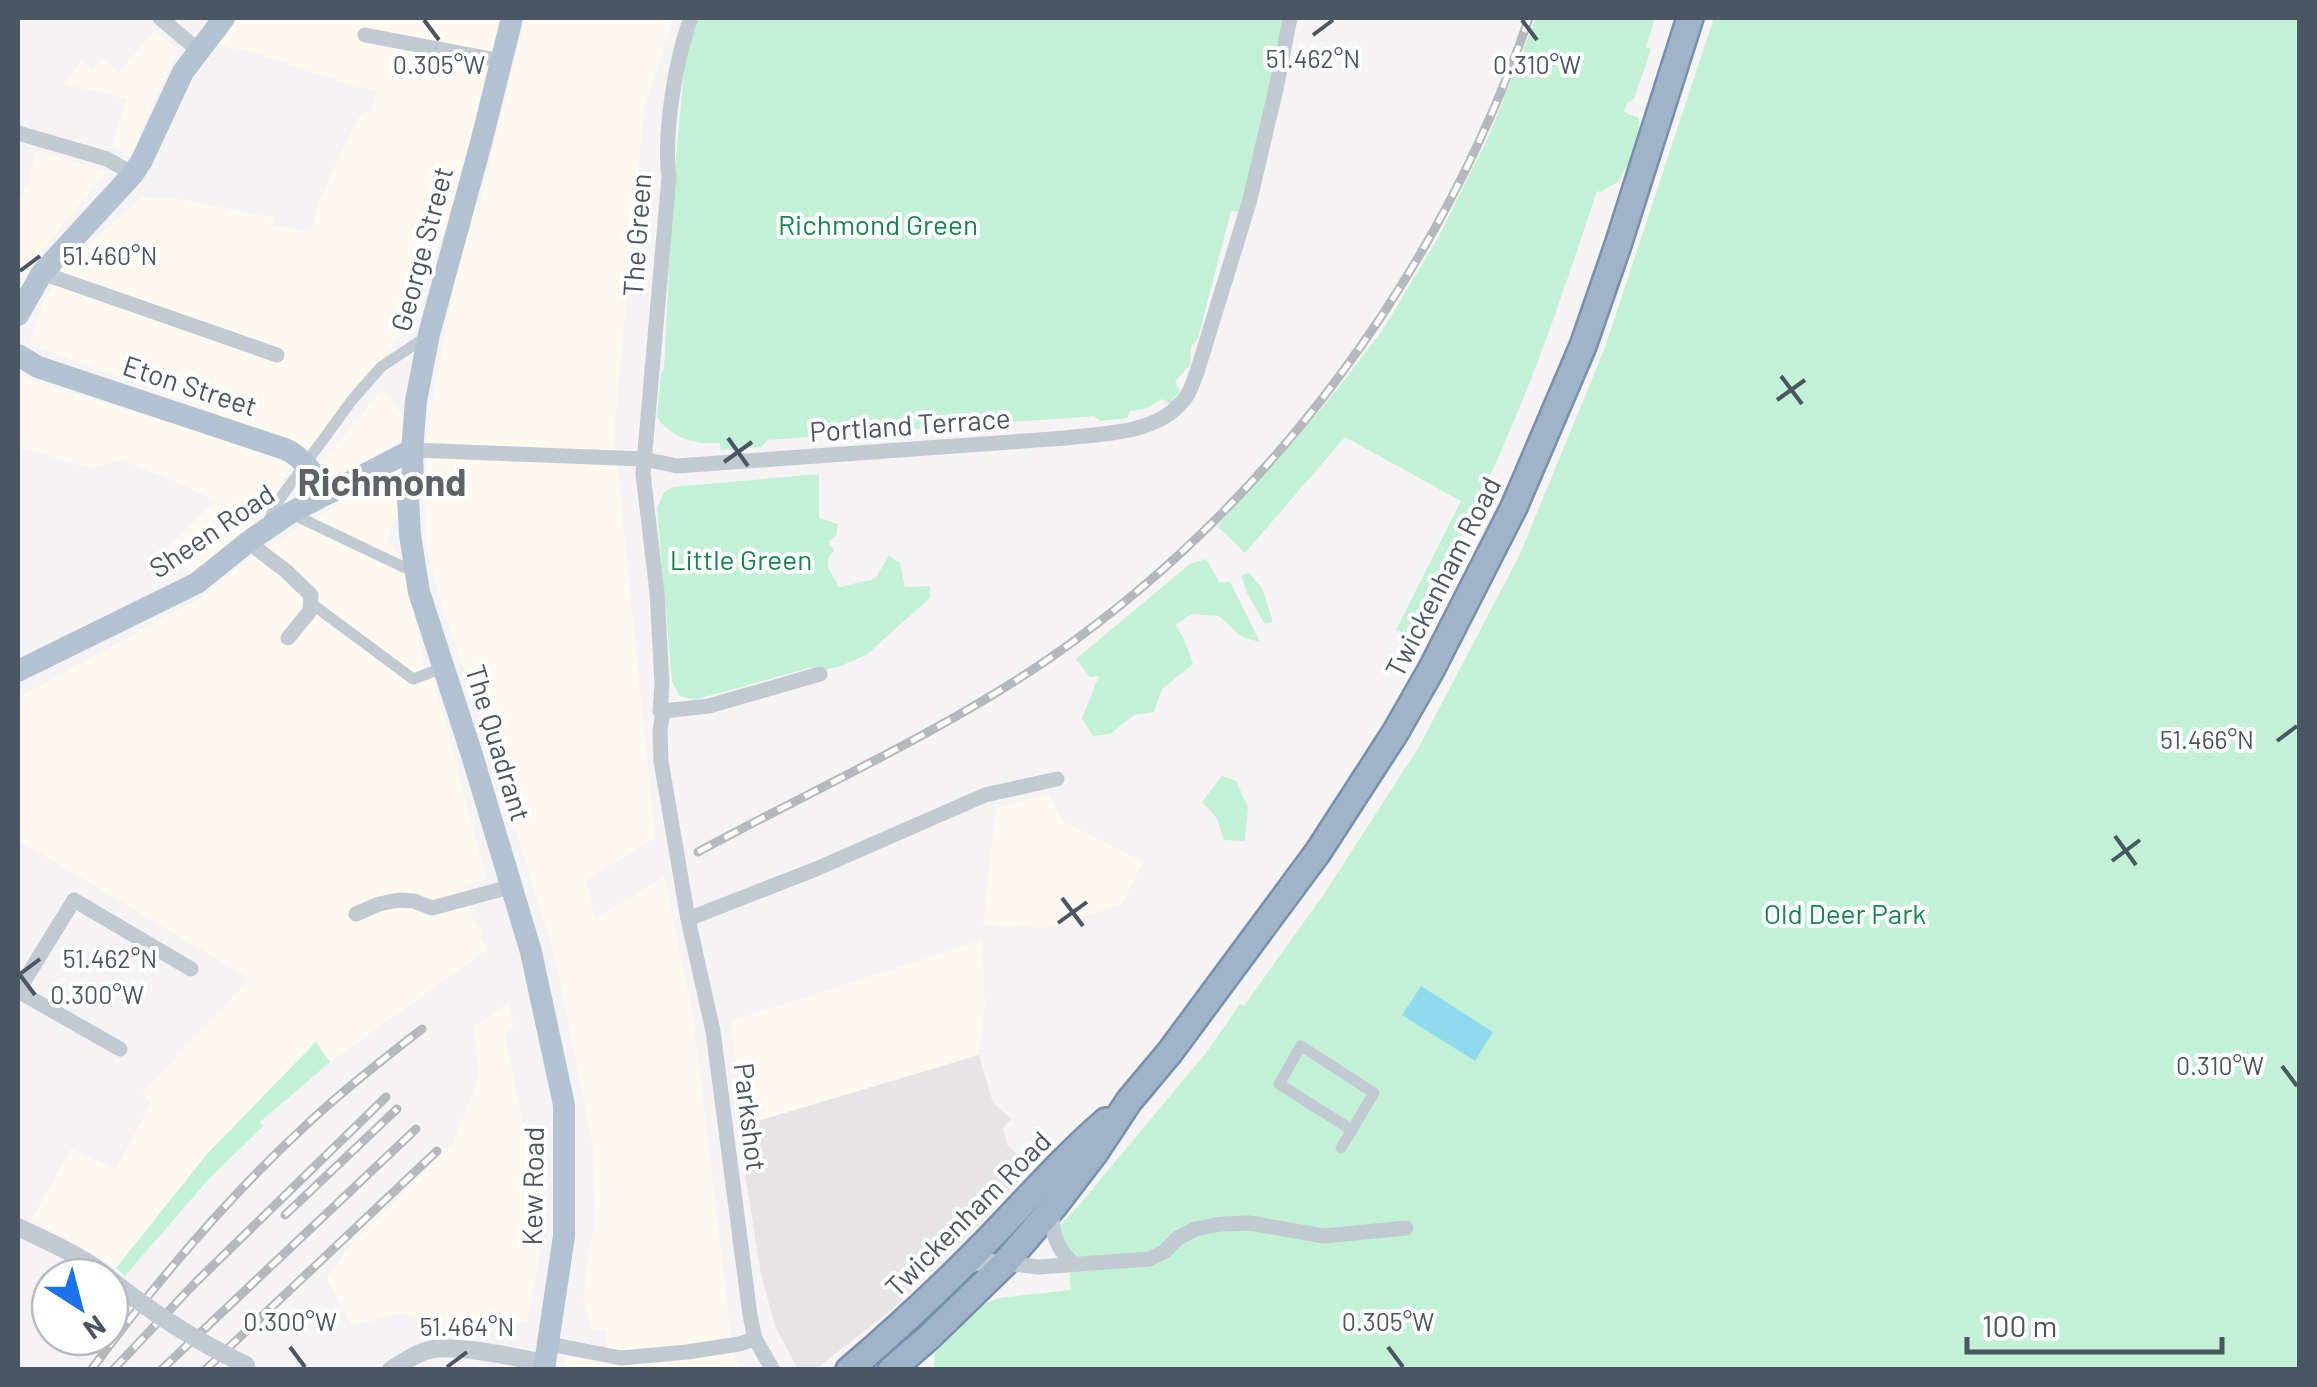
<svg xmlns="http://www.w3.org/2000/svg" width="2317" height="1387" viewBox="0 0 2317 1387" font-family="Barlow,sans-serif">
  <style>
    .commercial { fill: #fdf9ef }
    .education { fill: #e6e4e5 }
    .green { fill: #c3f1d5 }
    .water { fill: #90daee }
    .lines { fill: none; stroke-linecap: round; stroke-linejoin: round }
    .trunk-casing { stroke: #7690ad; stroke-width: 30 }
    .pedestrian { stroke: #c1cad2; stroke-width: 11 }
    .minor { stroke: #c1cad2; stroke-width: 15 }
    .tertiary { stroke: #c1cad2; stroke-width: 18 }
    .primary { stroke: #b3c2d1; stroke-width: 22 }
    .trunk { stroke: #9fb4c9; stroke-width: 25 }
    .rail-casing { stroke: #b5b8bd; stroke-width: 9 }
    .rail { stroke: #fff; stroke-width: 5; stroke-dasharray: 15; stroke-linecap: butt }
    .tertiary-bridge { stroke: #c1cad2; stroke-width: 18 }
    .ticks { fill: none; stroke: #4a5661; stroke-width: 4 }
    .labels { text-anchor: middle; stroke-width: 8; stroke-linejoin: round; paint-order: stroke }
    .park-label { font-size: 28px; fill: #17864f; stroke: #fff }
    .street-label { font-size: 28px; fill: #4a5661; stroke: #fff }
    .district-label { font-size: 38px; font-weight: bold; fill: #5f6368; stroke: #fff }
    .ticks-label { font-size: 25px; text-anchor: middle; fill: #4a5661; stroke: #fff; stroke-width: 8; stroke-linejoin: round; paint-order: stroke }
  </style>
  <rect width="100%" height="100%" fill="#f5f3f3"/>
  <g class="commercial">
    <polygon points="239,18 499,18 454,205 411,322 308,452 192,404 29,344 43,303 65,266 142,197 173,198 275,218 274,225 311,232 320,199 345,144 360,115 363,115 364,111 370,112 377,91 363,87 362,89 258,54 239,48 237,50 218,43"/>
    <polygon points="525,18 673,18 644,107 614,434 655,838 586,880 595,919 664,877 693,1016 733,1354 741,1369 564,1369 566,1357 602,1361 606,1345 606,1330 592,1329 583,1299 590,1242 595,1229 593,1147 556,960 492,753 439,595 425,540 427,434 459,257 476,204 480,203"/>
    <polygon points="154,31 179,49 150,108 132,154 112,147 126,99 63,84 81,61 92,70 102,58 119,72"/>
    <polygon points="37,150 106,172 23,273 18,283 18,199 32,180 28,178"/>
    <polygon points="18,372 37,382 194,430 292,465 255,523 192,573 168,548 215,501 179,483 122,460 89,468 18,447"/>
    <polygon points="381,390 389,395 408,424 405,438 336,480 328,476 322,463"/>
    <polygon points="373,483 394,494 399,510 387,540 396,550 387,562 406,573 426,676 433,676 486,879 463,885 473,918 484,934 480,938 488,949 330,1062 315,1042 207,1154 116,1268 32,1219 71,1149 116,1169 151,1103 142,1093 250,979 18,840 18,698 199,599 246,561 304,524 333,509 351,492"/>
    <polygon points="1048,794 1064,822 1143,862 1122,904 1048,928 983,925 996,809"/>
    <polygon points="982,940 985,1005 979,1055 751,1123 744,1123 731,1021"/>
    <polygon points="508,1003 514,1025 505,1036 523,1123 541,1133 540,1252 527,1322 440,1324 403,1313 352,1326 327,1278 353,1242 453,1145 479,1075 474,1027"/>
  </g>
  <polygon class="education" points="979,1055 993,1103 1012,1119 1003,1128 1007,1145 1032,1167 979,1224 890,1311 816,1369 798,1369 775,1326 761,1274 745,1174 743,1129 751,1123"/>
  <g class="green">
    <path d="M699,18H1297L1239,212L1231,211L1198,338L1191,347L1190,365L1175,381L1180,391L1170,404L1162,399L1148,408L1130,411L1127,418L1101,421L1094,416L902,430L887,440L881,432L768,440L761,447L721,450L720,443C696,445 671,438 657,417L661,374L664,369L673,191L686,49Z"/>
    <path d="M1536,18H1655L1646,47L1651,49L1634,99L1628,102L1624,112L1639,118L1640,142L1618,182L1600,192L1597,191C1570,271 1544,352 1510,430C1481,499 1447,565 1414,632L1403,633L1396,630L1461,501L1345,437L1245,553L1217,526L1328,401L1382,331L1438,238L1487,140Z"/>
    <polygon points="1714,18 2299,18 2299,1369 934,1370 935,1353 982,1305 999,1298 1071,1290 1067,1249 1057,1228 1074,1211 1206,1053 1240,1004 1244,1006 1324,894 1419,747 1520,554 1604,350"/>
    <path d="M819,474V518L838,524L836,536L828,542L834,550C821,567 831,570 839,587L875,579L889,556L900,563L905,587L930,586V598L866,655L838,667L820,671L819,667L809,668L694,700L679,696L672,681L657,508L664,492L673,487Z"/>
    <polygon points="1206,559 1219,582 1230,582 1260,642 1242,637 1219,616 1192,614 1175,625 1183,637 1193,664 1162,689 1154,712 1134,715 1110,734 1093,736 1082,718 1099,676 1090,677 1076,659 1190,564"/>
    <polygon points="1249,573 1262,588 1273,622 1265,624 1247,593 1241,575"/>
    <polygon points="1222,776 1236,781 1248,807 1245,841 1224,840 1217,818 1202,802"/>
    <polygon points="316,1042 330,1062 260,1122 263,1126 207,1181 125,1276 116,1268 207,1154"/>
  </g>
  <polygon class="water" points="1421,986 1493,1032 1475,1061 1402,1015"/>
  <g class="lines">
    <g class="trunk-casing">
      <g id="trunk">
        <path d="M849,1370C897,1329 942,1287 986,1242C1026,1201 1063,1158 1106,1121"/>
        <polyline points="891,1370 928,1338 1005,1263 1055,1205 1094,1154 1129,1101 1170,1052 1318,852 1395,733 1431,670 1514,507 1583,346 1618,245 1690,18"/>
      </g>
    </g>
    <g class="pedestrian">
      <polyline points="290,513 416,573"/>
      <polyline points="268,522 279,500 352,400 381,367 426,337"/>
      <polyline points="312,604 413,679 443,668"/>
      <polyline points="1341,1148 1374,1093 1301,1046 1279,1084 1352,1130"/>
    </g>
    <g class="minor">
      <polyline points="160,18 192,45 197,54"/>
      <path d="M691,18C676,57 663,135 669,177L643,474L657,592L662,684L660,711H663L660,731L661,761L688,919L713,1031L750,1315L755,1339L773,1370"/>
      <polyline points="365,35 502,61"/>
      <polyline points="18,133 107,159 133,174"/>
      <polyline points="42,273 277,355"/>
      <path d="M412,450L644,459L677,466L1066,438C1107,433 1163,434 1188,394C1192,387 1194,379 1197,372L1249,203L1276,89L1290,18"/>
      <polyline points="248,542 286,571 311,595 310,611 288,638"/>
      <polyline points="663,711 709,706 820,674"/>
      <polyline points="356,914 379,904 399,900 414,901 432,908 510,887"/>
      <polyline points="688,919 816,869 985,795 1057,779"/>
      <polyline points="120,1049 18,991 74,900 191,969"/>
      <path d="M1054,1208C1048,1229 1058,1251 1074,1264"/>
      <polyline points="965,1266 987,1261 1039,1267 1149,1259 1164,1252 1178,1238 1195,1229 1221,1224 1250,1223 1324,1236 1406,1228"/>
      <polyline points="549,1344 621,1358 687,1352 739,1344 755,1339"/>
    </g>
    <g class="tertiary">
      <path d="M18,1227C48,1242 81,1255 108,1277"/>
      <path d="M391,1370C404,1362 419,1351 434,1349C461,1345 517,1358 546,1363"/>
    </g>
    <g class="primary">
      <polyline points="512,18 482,139 429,334 416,401 412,450 413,484 408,498 410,535 419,592 472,755 531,952 564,1105 564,1236 544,1370"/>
      <polyline points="18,315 42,273 133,174 142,160 183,72 224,18"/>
      <path d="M18,355L38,367L285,449C307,459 312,478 331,492"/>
      <polyline points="18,671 197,583 248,542 290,513 412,450"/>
    </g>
    <use href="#trunk" class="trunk"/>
    <g class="rail-casing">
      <g id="rail">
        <path d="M698,852C816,788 939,734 1050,658C1272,504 1441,272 1529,18"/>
        <polyline points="285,1215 397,1109"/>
        <path d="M91,1370C154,1285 227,1198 304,1127C341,1092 382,1060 422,1029"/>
        <polyline points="113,1370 195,1283 386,1097"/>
        <polyline points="161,1370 416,1129"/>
        <polyline points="205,1370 437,1151"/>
      </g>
    </g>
    <use href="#rail" class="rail"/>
    <path class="tertiary-bridge" d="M110,1279C153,1314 196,1341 246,1365"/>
  </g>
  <path class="ticks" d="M424,20L439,40M1522,20L1537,40M1313,35L1333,20M20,271L40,256M1781,376L1802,404M1777,400L1805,380M728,438L748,466M724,462L752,442M2277,741L2297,726M2115,836L2136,865M2112,861L2140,840M1062,898L1083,926M1058,923L1087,902M20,974L40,959M20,975L35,995M2282,1066L2297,1086M290,1347L305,1367M1388,1347L1403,1367M447,1367L467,1352"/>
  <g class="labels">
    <g class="park-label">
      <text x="878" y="235">Richmond Green</text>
      <text x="741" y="570">Little Green</text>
      <text x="1845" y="924">Old Deer Park</text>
    </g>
    <g class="street-label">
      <text transform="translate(637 235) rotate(-86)" y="10">The Green</text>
      <text transform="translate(422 249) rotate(-75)" y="10">George Street</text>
      <text transform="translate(190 386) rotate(18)" y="10">Eton Street</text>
      <text transform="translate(910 425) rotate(-4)" y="10">Portland Terrace</text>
      <text transform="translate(212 531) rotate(-34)" y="10">Sheen Road</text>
      <text transform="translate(1443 577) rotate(-63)" y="10">Twickenham Road</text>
      <text transform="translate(498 743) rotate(73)" y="10">The Quadrant</text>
      <text transform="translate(750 1117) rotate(83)" y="10">Parkshot</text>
      <text transform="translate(533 1186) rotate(-89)" y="10">Kew Road</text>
      <text transform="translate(968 1214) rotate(-45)" y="10">Twickenham Road</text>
    </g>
    <g class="district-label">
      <text x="382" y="496">Richmond</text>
    </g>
  </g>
  <g class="ticks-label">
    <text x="1313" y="68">51.462°N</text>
    <text x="439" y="74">0.305°W</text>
    <text x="1537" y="74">0.310°W</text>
    <text x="110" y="265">51.460°N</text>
    <text x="2207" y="749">51.466°N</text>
    <text x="110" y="968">51.462°N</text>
    <text x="97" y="1004">0.300°W</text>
    <text x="2220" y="1075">0.310°W</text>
    <text x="290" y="1331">0.300°W</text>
    <text x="1388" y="1331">0.305°W</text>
    <text x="467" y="1336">51.464°N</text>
  </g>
  <rect width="2317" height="1387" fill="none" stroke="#4a5661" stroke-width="40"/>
  <g transform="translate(80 1307) rotate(144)"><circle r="48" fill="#ffffff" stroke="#b7bbc0" stroke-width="2.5"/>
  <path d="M0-8L18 38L0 25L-18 38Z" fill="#1a73e8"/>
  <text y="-15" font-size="28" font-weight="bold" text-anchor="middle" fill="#4a5661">N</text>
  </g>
  <path d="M1967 1337v15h255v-15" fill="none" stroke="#4a5661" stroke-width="5"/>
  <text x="1982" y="1337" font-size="30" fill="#4a5661" stroke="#ffffff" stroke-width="8" paint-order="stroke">100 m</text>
</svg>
